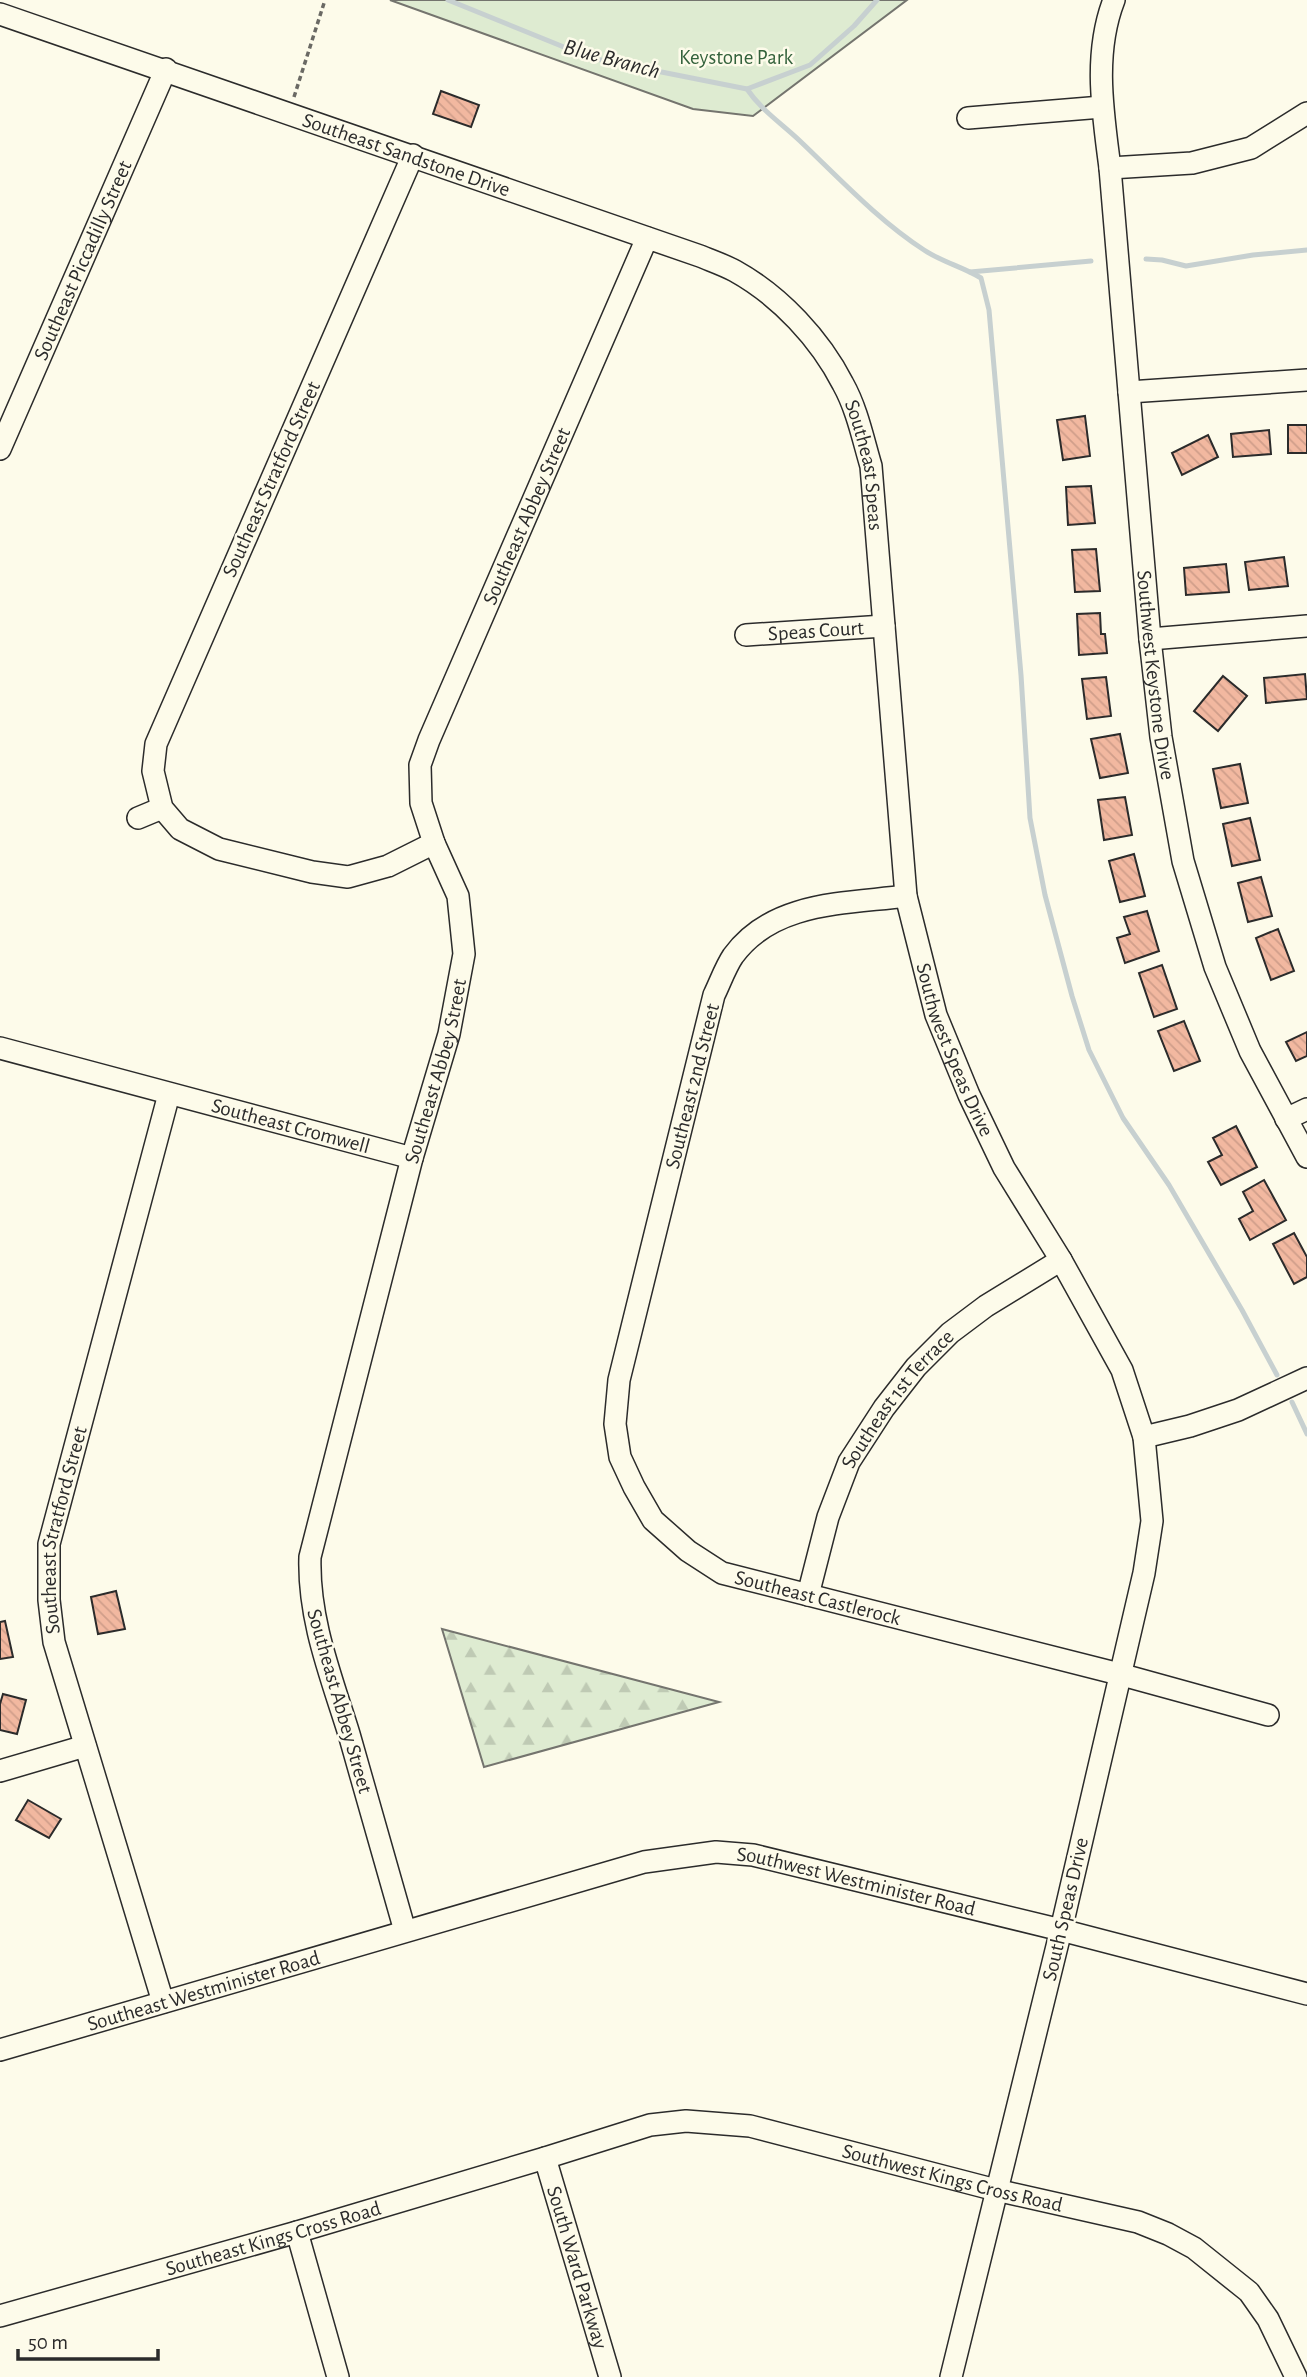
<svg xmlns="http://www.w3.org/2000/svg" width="1307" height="2377" viewBox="0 0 1307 2377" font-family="'Alegreya Sans',sans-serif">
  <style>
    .forest { fill: url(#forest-firs); stroke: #74746e; stroke-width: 2 }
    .green { fill: #deebd1; stroke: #74746e; stroke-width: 2 }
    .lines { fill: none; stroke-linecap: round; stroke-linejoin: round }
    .stream { stroke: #c7d0d0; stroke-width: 5 }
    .building { fill: url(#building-back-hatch); stroke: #2b2b2b; stroke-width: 2 }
    .minor-casing { stroke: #2b2b2b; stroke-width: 24 }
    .path { stroke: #6a6964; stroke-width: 3.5; stroke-dasharray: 5 3.5; stroke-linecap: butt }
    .minor { stroke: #fdfbea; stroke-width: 21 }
    .labels { text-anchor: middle; stroke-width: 5; stroke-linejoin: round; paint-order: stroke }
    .park-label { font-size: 21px; fill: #34623c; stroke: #fdfbea }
    .street-label { font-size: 21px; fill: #2b2b2b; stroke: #fdfbea }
    .water-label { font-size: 23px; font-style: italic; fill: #2b2b2b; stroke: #fdfbea }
  </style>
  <defs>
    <pattern id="forest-firs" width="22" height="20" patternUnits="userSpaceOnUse" patternTransform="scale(1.75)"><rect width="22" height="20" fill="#deebd1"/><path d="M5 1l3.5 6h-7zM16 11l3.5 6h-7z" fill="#bfcab4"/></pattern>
    <pattern id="building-back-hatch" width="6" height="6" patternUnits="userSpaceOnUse" patternTransform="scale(1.75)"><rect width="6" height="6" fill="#f2b8a0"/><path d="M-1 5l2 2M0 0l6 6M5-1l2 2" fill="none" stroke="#d09e8a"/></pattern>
  </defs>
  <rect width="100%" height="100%" fill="#fdfbea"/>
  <polygon class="forest" points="442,1629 719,1702 484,1767"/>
  <polygon class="green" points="390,0 907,0 753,116 693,109"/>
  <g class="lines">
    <g class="stream">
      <polyline points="448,0 591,58 747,89 810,65 854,26 877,0"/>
      <path d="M747,89C761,110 781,123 800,141C840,179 878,220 924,250C942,262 963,267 981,278L989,310L1021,675L1030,818L1045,895L1072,996L1089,1050L1123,1118L1169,1185L1242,1310L1277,1375"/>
      <polyline points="1146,259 1162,260 1186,266 1253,255 1307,250"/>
      <polyline points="970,272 1091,261"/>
      <polyline points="1292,1402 1307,1434"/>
    </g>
  </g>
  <g class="building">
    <polygon points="441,91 479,105 471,127 433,114"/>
    <polygon points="1085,416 1090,456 1063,460 1057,420"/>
    <rect x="1288" y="425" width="19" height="28"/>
    <polygon points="1269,430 1271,454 1233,457 1231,434"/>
    <polygon points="1208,435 1218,457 1182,475 1172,453"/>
    <polygon points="1091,486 1095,523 1068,525 1066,487"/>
    <polygon points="1096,549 1100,591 1075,592 1072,550"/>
    <polygon points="1284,557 1288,586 1249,590 1245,562"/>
    <polygon points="1226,564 1229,592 1186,595 1184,568"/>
    <polygon points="1100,613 1101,634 1105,634 1107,653 1079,655 1077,614"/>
    <polygon points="1305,674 1307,699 1266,703 1264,678"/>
    <polygon points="1223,676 1247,696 1218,731 1194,711"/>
    <polygon points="1106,677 1111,716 1087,719 1082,679"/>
    <polygon points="1120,734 1128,773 1100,778 1091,739"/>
    <polygon points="1240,764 1248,803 1221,808 1213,769"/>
    <polygon points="1125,797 1132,835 1104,840 1098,800"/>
    <polygon points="1250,818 1260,860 1232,866 1223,824"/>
    <polygon points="1134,854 1145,896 1120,902 1109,861"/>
    <polygon points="1261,877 1272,916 1248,922 1238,883"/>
    <polygon points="1147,911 1159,951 1125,963 1117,938 1130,934 1124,917"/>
    <polygon points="1278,929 1294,971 1271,980 1256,938"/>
    <polygon points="1162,965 1177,1009 1154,1017 1139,973"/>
    <polygon points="1184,1021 1200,1061 1174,1071 1158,1031"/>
    <polygon points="1307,1032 1307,1056 1296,1061 1286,1042"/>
    <polygon points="1236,1126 1257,1167 1221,1185 1208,1162 1222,1155 1213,1138"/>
    <polygon points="1264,1180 1286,1220 1250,1240 1239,1219 1253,1211 1243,1192"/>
    <polygon points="1294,1233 1307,1257 1307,1277 1294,1284 1273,1244"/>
    <polygon points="116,1591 125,1629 98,1634 91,1597"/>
    <polygon points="5,1621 13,1657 0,1659 0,1622"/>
    <polygon points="3,1694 26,1700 17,1734 0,1730 0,1704"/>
    <polygon points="28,1800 61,1819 49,1838 16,1820"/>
  </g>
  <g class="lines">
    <g class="minor-casing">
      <g id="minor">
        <path id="s1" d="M1114,0C1093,54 1103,113 1110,168L1150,639L1161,737L1183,861L1215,967L1250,1051L1307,1157"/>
        <path id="s2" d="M0,14L700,256C712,261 724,265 735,271C780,296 820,339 843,384C857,409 863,439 871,466L906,896L936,1015L969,1095L1004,1168L1061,1260L1122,1370L1144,1437L1152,1521L1144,1573L1061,1930L951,2377"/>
        <polyline points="968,118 1102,107"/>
        <polyline points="413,155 156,744 153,771 162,808 180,829 219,849 312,872 348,877 388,866 434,843"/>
        <polyline points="1110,168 1192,163 1251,148 1307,113"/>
        <polyline points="1129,392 1307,380"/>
        <path id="s3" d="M0,449L166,69"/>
        <path id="s4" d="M746,635L884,626"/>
        <polyline points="1150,639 1307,626"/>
        <polyline points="138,818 162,808"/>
        <path id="s5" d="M906,896C845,904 773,901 733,956C725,968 720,983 714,995L619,1380L615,1424L620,1457L634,1487L653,1520L688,1551L722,1573L1119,1674L1268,1715"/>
        <path id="s6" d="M0,1048L412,1158"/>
        <polyline points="1286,1119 1307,1109"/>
        <polyline points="1144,1437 1190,1426 1238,1410 1307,1378"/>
        <path id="s7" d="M808,1595L828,1517L849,1462L884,1408L916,1367L950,1333L986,1306L1061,1260"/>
        <polyline points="0,1771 85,1746"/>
        <path id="s8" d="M405,1931C386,1865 368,1800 349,1734C331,1676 308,1619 310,1557L412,1158L449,1034L464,954L458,896L434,843L421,803L420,765L429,740L647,238"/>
        <path id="s9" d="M163,2002L54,1642L49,1600V1544L169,1094"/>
        <path id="s10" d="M0,2050L644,1862L716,1852L753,1855L1061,1930L1307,1994"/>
        <path id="s11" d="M545,2158L610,2377"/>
        <polyline points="297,2232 338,2377"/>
        <path id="s12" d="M0,2316L297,2232L545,2158L650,2125L686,2121L750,2126L996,2190L1138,2222L1168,2234L1194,2248L1249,2292L1268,2319L1296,2377"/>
      </g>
    </g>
    <polyline class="path" points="294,97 325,0"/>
    <use href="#minor" class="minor"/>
  </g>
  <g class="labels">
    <g class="park-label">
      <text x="736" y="64">Keystone Park</text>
    </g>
    <g class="street-label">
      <text dy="7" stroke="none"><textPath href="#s2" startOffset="430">Southeast Sandstone Drive</textPath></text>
      <text dy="7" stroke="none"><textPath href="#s3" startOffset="206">Southeast Piccadilly Street</textPath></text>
      <text dy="7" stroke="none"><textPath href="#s2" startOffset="1022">Southeast Speas</textPath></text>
      <text transform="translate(271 479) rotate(-66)" y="7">Southeast Stratford Street</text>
      <text dy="7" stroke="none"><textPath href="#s8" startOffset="1477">Southeast Abbey Street</textPath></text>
      <text dy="7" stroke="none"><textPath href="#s4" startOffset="70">Speas Court</textPath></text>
      <text dy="7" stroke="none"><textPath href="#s1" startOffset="679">Southwest Keystone Drive</textPath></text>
      <text dy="7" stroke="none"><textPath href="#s2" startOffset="1617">Southwest Speas Drive</textPath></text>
      <text dy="7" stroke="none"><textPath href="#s8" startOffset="889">Southeast Abbey Street</textPath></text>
      <text transform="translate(692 1086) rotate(-76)" y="7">Southeast 2nd Street</text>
      <text dy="7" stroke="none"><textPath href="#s6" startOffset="301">Southeast Cromwell</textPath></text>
      <text dy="7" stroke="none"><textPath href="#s7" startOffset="219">Southeast 1st Terrace</textPath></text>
      <text dy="7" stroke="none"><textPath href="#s9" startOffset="490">Southeast Stratford Street</textPath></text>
      <text dy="7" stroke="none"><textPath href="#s5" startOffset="964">Southeast Castlerock</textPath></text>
      <text transform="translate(340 1701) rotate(74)" y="7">Southeast Abbey Street</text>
      <text dy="7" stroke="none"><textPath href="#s10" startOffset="887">Southwest Westminister Road</textPath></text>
      <text transform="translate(1065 1909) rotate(-77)" y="7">South Speas Drive</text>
      <text dy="7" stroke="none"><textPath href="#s10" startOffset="212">Southeast Westminister Road</textPath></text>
      <text dy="7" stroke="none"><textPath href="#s12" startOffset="987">Southwest Kings Cross Road</textPath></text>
      <text dy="7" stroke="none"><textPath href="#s12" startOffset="284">Southeast Kings Cross Road</textPath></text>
      <text dy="7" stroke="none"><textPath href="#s11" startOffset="114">South Ward Parkway</textPath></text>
    </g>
    <g class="water-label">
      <text transform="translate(612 58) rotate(15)" y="8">Blue Branch</text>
    </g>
  </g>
  <path d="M18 2349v10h140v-10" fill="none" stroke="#2b2b2b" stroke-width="3.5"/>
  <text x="28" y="2349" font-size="21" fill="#2b2b2b" stroke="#fdfbea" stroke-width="5" paint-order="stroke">50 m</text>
</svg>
